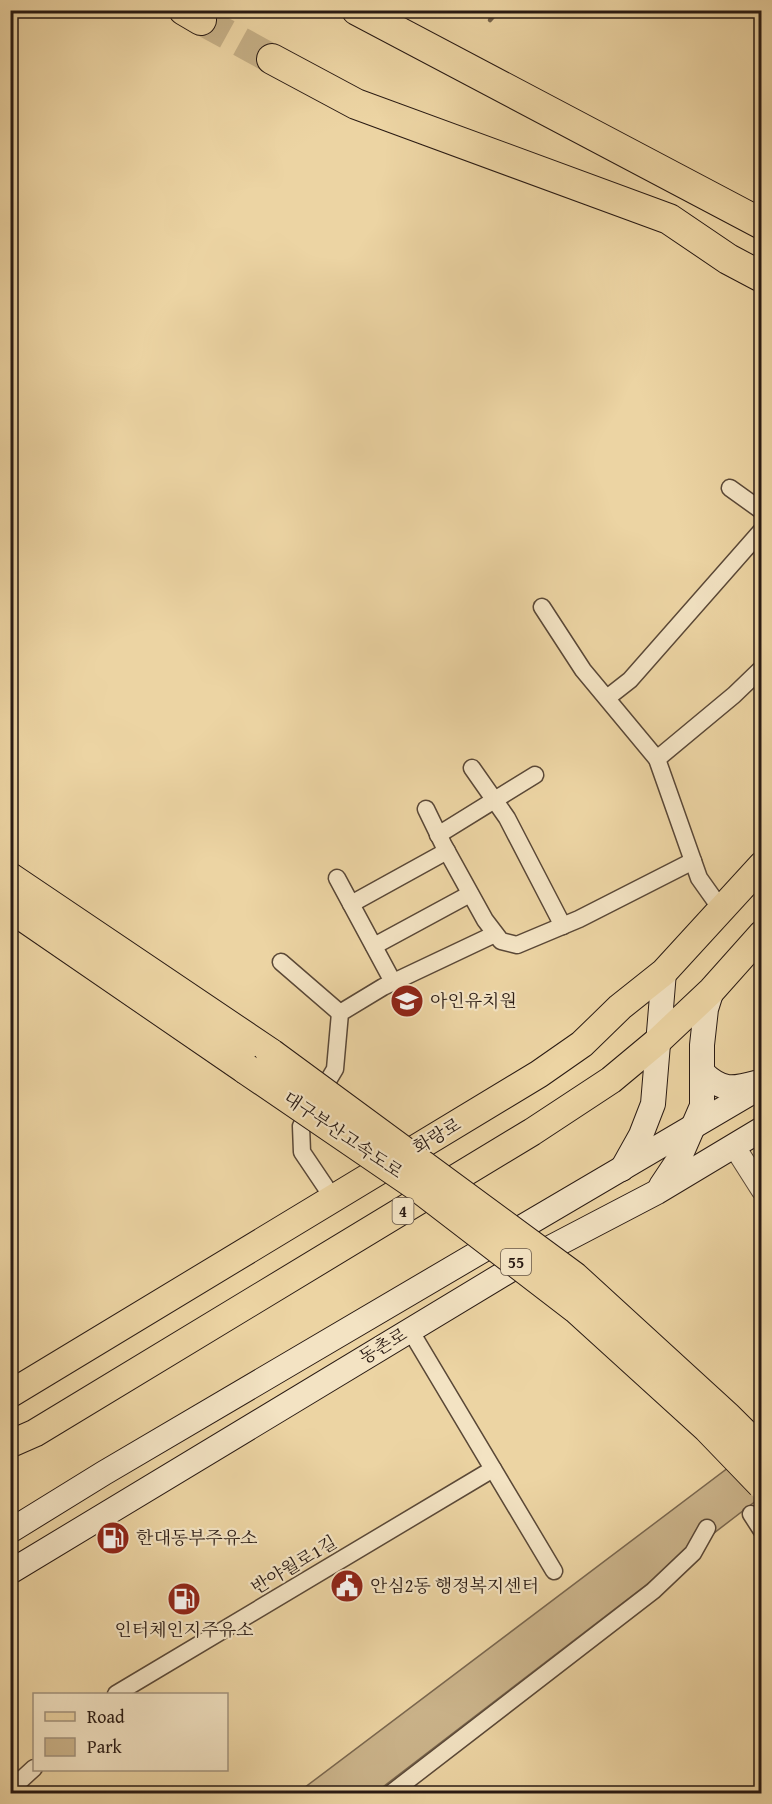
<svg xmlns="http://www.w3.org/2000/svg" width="772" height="1804" viewBox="0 0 772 1804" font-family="'Gentium Book Plus','Noto Serif KR',serif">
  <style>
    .green { fill: #cbb48b; stroke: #7a674f; stroke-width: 1.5 }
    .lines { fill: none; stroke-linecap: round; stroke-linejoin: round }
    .stream { stroke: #76644c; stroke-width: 4.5 }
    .motorway-tunnel { stroke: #c5af86; stroke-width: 30; stroke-dasharray: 30 15; stroke-linecap: butt }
    .minor-casing { stroke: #5a4837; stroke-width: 19 }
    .tertiary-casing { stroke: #5a4837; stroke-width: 23 }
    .secondary-casing { stroke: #291a13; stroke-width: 26 }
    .primary-casing { stroke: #291a13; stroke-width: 29 }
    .motorway-casing { stroke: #291a13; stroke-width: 32 }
    .minor { stroke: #f3e3c3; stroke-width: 16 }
    .tertiary { stroke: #f3e3c3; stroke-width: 21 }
    .secondary { stroke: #f3e3c3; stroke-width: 24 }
    .primary { stroke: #ecd4a3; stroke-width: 27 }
    .motorway { stroke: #ecd4a3; stroke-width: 30 }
    .motorway-bridge-casing { stroke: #291a13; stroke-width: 32; stroke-linecap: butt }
    .motorway-bridge { stroke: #ecd4a3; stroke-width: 30 }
    .labels { text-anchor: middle; stroke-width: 4.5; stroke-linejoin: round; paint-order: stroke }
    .shield { fill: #f3e3c3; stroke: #665648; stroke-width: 1.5 }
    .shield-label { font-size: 16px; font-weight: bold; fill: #291a13 }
    .poi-label { font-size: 18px; fill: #291a13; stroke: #f3e3c3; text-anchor: start }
    .street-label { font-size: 18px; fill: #291a13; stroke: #f3e3c3 }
  </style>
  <rect width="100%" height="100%" fill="#ecd4a3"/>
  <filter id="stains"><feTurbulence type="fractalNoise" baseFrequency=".00333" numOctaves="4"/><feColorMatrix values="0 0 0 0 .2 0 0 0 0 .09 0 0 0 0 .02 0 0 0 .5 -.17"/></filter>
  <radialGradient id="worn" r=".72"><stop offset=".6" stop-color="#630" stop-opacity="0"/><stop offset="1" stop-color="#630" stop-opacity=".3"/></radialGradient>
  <polygon class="green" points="761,1443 761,1497 375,1793 296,1794"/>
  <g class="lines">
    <polyline class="stream" points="490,20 499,10"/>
    <polyline class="motorway-tunnel" points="201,20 272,59"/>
    <g class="minor-casing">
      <g id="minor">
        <polyline points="730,488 762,511"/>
        <polyline points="542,607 583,670 657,759 699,878 721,909"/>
        <polyline points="607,698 630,680 762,530"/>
        <polyline points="657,759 734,695 762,668"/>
        <polyline points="472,768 507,818 563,926"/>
        <polyline points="426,809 443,844 485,920 501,941 517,945 579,919 693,861"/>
        <polyline points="438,835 535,775"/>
        <polyline points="337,878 393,982"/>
        <polyline points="351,904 447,851"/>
        <polyline points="374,946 470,894"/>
        <polyline points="281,962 340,1013"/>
        <polyline points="333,1198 302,1152 301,1126 335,1069 340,1013 383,987 495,934"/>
        <polyline points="410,1330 554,1571"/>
        <polyline points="751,1514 762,1531"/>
        <polyline points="116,1694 493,1469"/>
        <polyline points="10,1790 34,1768"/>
        <polyline points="390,1794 653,1591 693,1553 707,1528"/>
      </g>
    </g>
    <g class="tertiary-casing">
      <polyline id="tertiary" points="734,1146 762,1190"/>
    </g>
    <g class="secondary-casing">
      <g id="secondary">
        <path d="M703,1073C723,1092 733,1089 759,1082"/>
        <polyline points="622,1169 641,1135 653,1104 664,972"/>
        <polyline points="661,1186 679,1159 702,1106 702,1045 706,1009 712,990"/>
        <polyline points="10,1531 104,1473 762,1086"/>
        <polyline points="10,1572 525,1261 657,1192 762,1129"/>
      </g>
    </g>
    <g class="primary-casing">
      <g id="primary">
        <polyline points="10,1394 539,1074 582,1044 620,1007 664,972 762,865"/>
        <polyline points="10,1444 35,1433 532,1132 611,1080 659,1040 712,990 762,934"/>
      </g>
    </g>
    <g class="motorway-casing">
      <g id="motorway">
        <polyline points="184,10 201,20"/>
        <polyline points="357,10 762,224"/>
        <polyline points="272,59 356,104 669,219 728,259 762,277"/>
        <polyline points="10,878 271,1054"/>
        <polyline points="10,907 246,1069"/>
      </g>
    </g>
    <use href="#minor" class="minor"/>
    <use href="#tertiary" class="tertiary"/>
    <use href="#secondary" class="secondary"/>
    <use href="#primary" class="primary"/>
    <use href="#motorway" class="motorway"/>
    <g class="motorway-bridge-casing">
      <g id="motorway-bridge">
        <polyline points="271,1054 574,1277 727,1417 762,1452"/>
        <polyline points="246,1069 416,1185 576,1308 708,1428 762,1484"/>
      </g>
    </g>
    <use href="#motorway-bridge" class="motorway-bridge"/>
  </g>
  <defs>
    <g id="school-disc" transform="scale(1.725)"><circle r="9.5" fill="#8f2418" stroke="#f3e3c3"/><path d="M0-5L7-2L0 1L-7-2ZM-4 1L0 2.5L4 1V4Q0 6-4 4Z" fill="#fff"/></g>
    <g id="fuel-disc" transform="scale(1.725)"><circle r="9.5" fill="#8f2418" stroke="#f3e3c3"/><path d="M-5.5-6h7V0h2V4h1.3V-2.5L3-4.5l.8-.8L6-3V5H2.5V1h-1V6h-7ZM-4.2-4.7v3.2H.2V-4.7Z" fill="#fff"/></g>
    <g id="civic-disc" transform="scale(1.725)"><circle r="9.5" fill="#8f2418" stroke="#f3e3c3"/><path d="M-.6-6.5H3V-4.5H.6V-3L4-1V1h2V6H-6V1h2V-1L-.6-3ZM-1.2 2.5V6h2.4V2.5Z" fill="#fff"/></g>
  </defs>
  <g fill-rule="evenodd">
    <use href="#school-disc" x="407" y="1001"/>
    <use href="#fuel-disc" x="113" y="1538"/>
    <use href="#civic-disc" x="347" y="1586"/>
    <use href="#fuel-disc" x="184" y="1599"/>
  </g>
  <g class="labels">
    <g class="shield">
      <rect x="392.5" y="1198" width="21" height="26" rx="4.5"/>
      <rect x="501" y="1249" width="30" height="26" rx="4.5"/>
    </g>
    <g class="shield-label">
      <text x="403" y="1217">4</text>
      <text x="516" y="1268">55</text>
    </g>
    <g class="poi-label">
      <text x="430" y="1007">아인유치원</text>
      <text x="136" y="1544">한대동부주유소</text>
      <text x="370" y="1592">안심2동 행정복지센터</text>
      <text x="184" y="1636" text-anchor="middle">인터체인지주유소</text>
    </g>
    <g class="street-label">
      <text transform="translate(343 1135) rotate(34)" y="6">대구부산고속도로</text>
      <text transform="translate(437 1136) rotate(-31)" y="6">화랑로</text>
      <text transform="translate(383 1346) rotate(-31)" y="6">동촌로</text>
      <text transform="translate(294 1565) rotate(-31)" y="6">반야월로1길</text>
    </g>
  </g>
  <rect width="772" height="1804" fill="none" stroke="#ecd4a3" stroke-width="36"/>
  <rect x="12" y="12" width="748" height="1780" fill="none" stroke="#291a13" stroke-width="3"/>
  <rect x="18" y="18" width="736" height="1768" fill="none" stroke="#291a13" stroke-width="1.5"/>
  <rect x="33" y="1693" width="195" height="78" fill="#f3e3c3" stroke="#a2937d" stroke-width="1.5"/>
  <rect x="45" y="1712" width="30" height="9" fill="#ecd4a3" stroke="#a2937d" stroke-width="1.5"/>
  <text x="87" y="1723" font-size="18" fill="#291a13">Road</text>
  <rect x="45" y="1738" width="30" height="18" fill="#cbb48b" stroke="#a2937d" stroke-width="1.5"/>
  <text x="87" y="1753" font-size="18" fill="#291a13">Park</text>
  <rect width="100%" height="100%" filter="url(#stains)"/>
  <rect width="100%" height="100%" fill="url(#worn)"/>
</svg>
